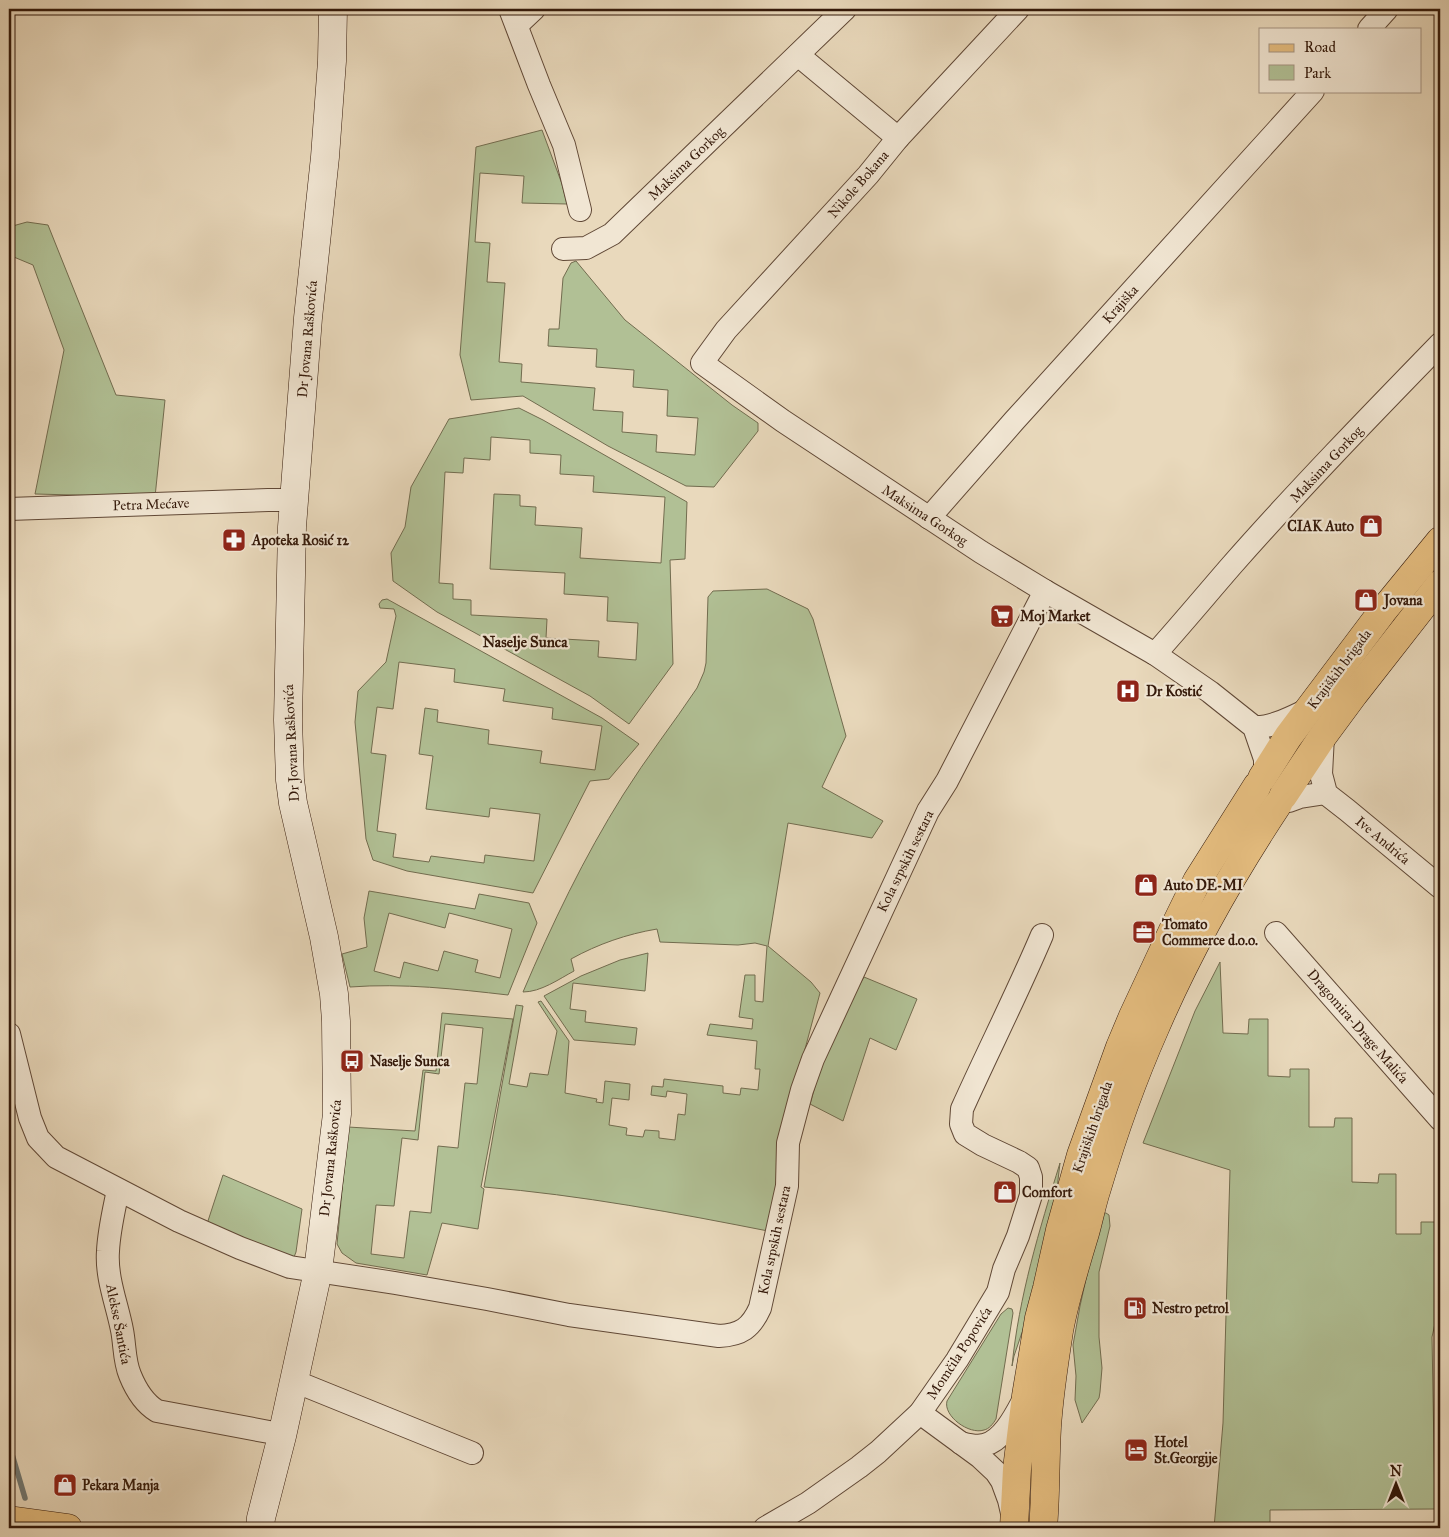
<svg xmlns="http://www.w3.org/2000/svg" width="1449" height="1537" viewBox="0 0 1449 1537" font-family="'IM FELL Great Primer',serif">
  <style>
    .green { fill: #b1c095; stroke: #726c4f; fill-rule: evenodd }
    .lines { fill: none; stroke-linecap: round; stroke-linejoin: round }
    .stream { stroke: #717873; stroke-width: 5.5 }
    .street-casing { stroke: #604836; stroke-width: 24 }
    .secondary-casing { stroke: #331809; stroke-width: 29 }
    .primary-casing { stroke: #331809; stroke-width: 29 }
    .street { stroke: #f1e6d3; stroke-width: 22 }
    .secondary { stroke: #f1e6d3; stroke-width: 28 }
    .primary { stroke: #e4bc7e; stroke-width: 28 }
    .labels { text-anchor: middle; stroke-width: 4.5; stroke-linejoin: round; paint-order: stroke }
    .street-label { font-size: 14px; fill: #331809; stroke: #f1e6d3 }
    .poi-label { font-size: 14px; font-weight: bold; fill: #331809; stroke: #f1e6d3; text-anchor: start }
    .neighbourhood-label { font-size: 15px; font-weight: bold; fill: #331809; stroke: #f1e6d3 }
  </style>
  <rect width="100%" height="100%" fill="#e9d9bc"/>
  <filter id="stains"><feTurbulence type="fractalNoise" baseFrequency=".004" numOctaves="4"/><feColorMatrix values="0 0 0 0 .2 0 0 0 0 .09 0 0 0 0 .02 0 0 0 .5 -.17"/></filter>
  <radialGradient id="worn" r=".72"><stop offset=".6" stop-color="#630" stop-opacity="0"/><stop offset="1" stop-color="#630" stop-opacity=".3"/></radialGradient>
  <g class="green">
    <polygon points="542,130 562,184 567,204 522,203 524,176 480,173 475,242 490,243 487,282 505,283 499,362 522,364 521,382 595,388 593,410 623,412 622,432 657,435 656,452 695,455 698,418 667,416 668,390 633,387 634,370 596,367 597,349 548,346 549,329 559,329 563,278 571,263 576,261 625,320 732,405 758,423 758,431 714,487 686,486 608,446 523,396 471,400 460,355 476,147"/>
    <polygon points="27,222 48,225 116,395 165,400 155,497 35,494 64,350 33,265 9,255 9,227"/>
    <path d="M519,408L543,420L687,502L685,559L670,560L673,664L629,724L590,696L437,612L393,581L391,553L405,527L411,487L449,419ZM491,437L530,440V453L561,455L560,474L594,476L593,492L665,497L661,563L580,558L582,528L535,525L536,507L520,506V495L494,494L490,569L565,573L564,594L608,597L607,621L638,623L636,660L598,657L599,641L546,638L547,619L471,615V600L453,599V584L439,583L445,472L463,473L464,458L490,460Z"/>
    <path d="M767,589L808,609L813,619L846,736L822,787L883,821L872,838L788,823L768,946L811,982L820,993L797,1079L773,1232C677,1213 581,1195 484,1187L516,1005L523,1006L509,1084L527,1087L530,1073L548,1075L557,1031L538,1002L541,1001L569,1041L565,1093L597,1099L596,1102L603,1103L605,1081L630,1084L629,1100L612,1098L609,1125L627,1128L626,1135L643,1137L645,1130L659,1131V1138L675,1140L678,1114L685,1115L687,1094L667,1091L666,1097L651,1095L652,1086L663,1087L664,1079L723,1086V1093L740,1095L741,1088L758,1090L760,1069H755L757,1041L707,1035L710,1024L752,1029L753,1019L739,1017L745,975H755V1001L763,1002L767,946L755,943L738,945L660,942L657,929C627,934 598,944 571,959L574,971C559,979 541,992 523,992C552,924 584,857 623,795C646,758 673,724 697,688L704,672L706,663L708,597L713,591Z"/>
    <path d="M387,599L602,718L639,744L609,779L590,781L533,893L407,871L373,860L366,839L355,722L358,691L386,662L396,616L394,609L380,608L379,604L382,600ZM399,662L455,669L454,682L505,689L503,701L553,708L552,719L602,726L595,770L540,763L542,751L488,744L489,730L437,722L438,710L425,708L419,754L433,756L426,809L489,817L490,808L540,814L534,861L485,855L484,863L431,856L429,862L393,857L396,834L377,831L386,755L371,753L377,707L393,709Z"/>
    <path d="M369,891L475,909L479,894L529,903L537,923L508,995C456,989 403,983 350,987L342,954L367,947L364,918ZM389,913L445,928L449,913L512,929L500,978L475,972L478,960L444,951L438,971L404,962L400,978L374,971Z"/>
    <polygon points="648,953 645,991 573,983 570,1009 586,1011 585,1022 637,1028 635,1045 574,1040 544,996 581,976 620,960"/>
    <polygon points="1220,962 1223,1033 1248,1034 1249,1019 1268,1019 1268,1076 1290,1077 1290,1069 1309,1069 1309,1127 1334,1127 1335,1118 1352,1118 1352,1182 1378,1183 1379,1174 1396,1174 1396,1234 1421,1234 1421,1222 1440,1222 1440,1301 1432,1337 1435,1509 1270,1510 1270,1528 1214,1528 1223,1423 1230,1170 1143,1143 1195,1011"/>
    <polygon points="864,977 917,999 896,1050 870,1038 843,1121 810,1104 824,1055 838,1024"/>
    <path d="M442,1013L513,1019L481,1187L484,1189L478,1229L442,1223L427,1275L356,1263L342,1253L337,1244L348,1127L415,1131L423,1070L436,1071ZM445,1024L483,1028L477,1084L465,1083L458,1148L438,1146L431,1213L410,1211L404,1258L371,1254L376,1205L394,1206L402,1138L418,1140L425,1072L439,1074Z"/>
    <path d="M1060,1163L1056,1197L1031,1306L1014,1356L1012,1366C1019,1296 1039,1231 1060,1163Z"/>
    <polygon points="223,1175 302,1209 296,1252 294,1257 206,1227"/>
    <polygon points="1104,1213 1106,1213 1109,1215 1110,1226 1099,1272 1099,1337 1102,1368 1100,1392 1099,1398 1082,1423 1075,1400 1076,1376 1073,1345 1080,1306 1089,1266"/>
    <path d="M1008,1308L1012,1309L1013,1313L996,1419C993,1424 989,1429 984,1430C969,1435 943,1416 947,1401L1001,1314Z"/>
  </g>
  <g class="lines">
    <g class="stream">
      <polyline points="9,1148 9,1161"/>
      <polyline points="9,1444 25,1498"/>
    </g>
    <g class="street-casing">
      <g id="street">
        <polyline points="510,9 539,85 564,145 580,210"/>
        <polyline points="1018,9 898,138 868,175 726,330 702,363 783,421 981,552 1045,591 1155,654 1210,692 1254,727 1265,759 1265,772"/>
        <polyline points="517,25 534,9"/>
        <polyline points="1369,29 1387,9"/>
        <polyline points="798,55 898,138"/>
        <polyline points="563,249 586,248 612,234 845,9"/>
        <polyline points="9,509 268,500 294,500"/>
        <polyline points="929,518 1014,421 1313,91"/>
        <path d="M1155,654C1181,625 1206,595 1232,565C1299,489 1370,416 1440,344"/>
        <path d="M1254,727C1272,728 1292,717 1309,709"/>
        <polyline points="1323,736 1321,774 1326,793 1329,796 1347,810 1440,887"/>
        <polyline points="1289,801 1300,797 1326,793"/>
        <polyline points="1276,933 1440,1119"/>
        <path d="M9,1034L30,1118L38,1138L56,1157L179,1221L240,1248L290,1267L395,1283L487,1299L569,1315L719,1336C741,1335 751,1328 760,1308L787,1186L788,1143L802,1090L813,1059L928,811L947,781L1045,591"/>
        <path d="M118,1190C114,1210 109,1230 108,1251C106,1278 117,1304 122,1330C125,1345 124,1361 130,1375C136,1390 144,1403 157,1411L269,1432L282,1436"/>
        <polyline points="294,1381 472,1453"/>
        <polyline points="920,1413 980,1457 996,1472 1002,1481 1009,1500 1012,1513"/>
        <path d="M961,1443C969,1445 976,1447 984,1445C1003,1441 1016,1414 1024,1399"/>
        <path d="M765,1528L808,1503L859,1467L878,1452L920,1413L957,1360L998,1292L1004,1269L1018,1236L1031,1195V1177L1028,1168L1019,1162L983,1145L965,1134L961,1124L962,1109C988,1051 1017,994 1042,935"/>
      </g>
    </g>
    <g class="secondary-casing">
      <polyline id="secondary" points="260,1528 261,1518 282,1436 318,1271 337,1114 336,1021 334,994 324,937 293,803 290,780 288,720 292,527 308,318 325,157 332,61 333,9"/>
    </g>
    <g class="primary-casing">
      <g id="primary">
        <polyline points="1262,778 1288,737 1309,709 1382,612 1440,541"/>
        <polyline points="1283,796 1323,736 1354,694 1440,584"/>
        <polyline points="9,1520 68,1528"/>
        <polyline points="1014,1528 1017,1469 1026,1396 1039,1318 1047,1288 1060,1230 1081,1155 1120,1047 1133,1016 1174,928 1197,881 1257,786"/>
        <path d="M1043,1528C1046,1495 1045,1461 1047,1427C1049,1395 1054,1363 1059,1331C1065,1298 1075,1266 1085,1233C1089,1219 1092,1203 1097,1188C1113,1134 1132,1080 1155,1028C1189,949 1231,875 1278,804"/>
      </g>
    </g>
    <use href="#street" class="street"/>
    <use href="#secondary" class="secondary"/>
    <use href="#primary" class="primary"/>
  </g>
  <defs>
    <g id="shop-square" transform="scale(1.25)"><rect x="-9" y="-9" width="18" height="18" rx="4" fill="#8f2418" stroke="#f1e6d3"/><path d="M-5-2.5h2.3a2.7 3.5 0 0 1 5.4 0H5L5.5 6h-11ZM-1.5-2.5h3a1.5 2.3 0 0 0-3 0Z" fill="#fff"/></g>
    <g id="pharmacy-square" transform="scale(1.25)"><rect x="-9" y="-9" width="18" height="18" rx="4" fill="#8f2418" stroke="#f1e6d3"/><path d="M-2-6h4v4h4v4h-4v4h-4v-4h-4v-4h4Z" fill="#fff"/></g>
    <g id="supermarket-square" transform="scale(1.25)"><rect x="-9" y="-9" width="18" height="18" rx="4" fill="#8f2418" stroke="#f1e6d3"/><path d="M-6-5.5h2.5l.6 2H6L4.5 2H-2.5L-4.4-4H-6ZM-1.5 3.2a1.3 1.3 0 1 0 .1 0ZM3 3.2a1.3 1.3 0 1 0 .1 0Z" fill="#fff"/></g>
    <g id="hospital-square" transform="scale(1.25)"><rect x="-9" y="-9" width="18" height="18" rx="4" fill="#8f2418" stroke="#f1e6d3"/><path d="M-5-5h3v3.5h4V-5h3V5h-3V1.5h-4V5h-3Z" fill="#fff"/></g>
    <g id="office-square" transform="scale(1.25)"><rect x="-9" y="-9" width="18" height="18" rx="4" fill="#8f2418" stroke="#f1e6d3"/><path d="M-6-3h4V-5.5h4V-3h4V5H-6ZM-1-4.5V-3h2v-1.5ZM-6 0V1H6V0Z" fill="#fff"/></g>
    <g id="bus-square" transform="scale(1.25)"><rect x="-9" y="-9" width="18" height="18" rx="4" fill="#8f2418" stroke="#f1e6d3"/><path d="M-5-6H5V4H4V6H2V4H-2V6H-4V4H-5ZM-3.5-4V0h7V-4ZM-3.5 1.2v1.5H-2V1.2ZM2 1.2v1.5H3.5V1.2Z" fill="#fff"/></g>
    <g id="fuel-square" transform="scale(1.25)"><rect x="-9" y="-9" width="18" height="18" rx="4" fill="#8f2418" stroke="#f1e6d3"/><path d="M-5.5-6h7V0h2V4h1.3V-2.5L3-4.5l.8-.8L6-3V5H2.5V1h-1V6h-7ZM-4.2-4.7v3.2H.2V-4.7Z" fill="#fff"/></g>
    <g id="hotel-square" transform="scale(1.25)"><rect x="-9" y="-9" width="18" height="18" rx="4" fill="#8f2418" stroke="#f1e6d3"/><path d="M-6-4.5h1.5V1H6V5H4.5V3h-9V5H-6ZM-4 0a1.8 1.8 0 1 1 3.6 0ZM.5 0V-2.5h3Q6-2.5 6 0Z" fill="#fff"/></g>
  </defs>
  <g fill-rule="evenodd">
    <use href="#shop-square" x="1371" y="526"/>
    <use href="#pharmacy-square" x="234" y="540"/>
    <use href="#shop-square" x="1366" y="600"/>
    <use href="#supermarket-square" x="1002" y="616"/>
    <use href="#hospital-square" x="1128" y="691"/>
    <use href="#shop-square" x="1146" y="885"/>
    <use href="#office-square" x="1144" y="932"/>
    <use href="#bus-square" x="352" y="1061"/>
    <use href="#shop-square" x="1005" y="1192"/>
    <use href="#fuel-square" x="1135" y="1308"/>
    <use href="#hotel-square" x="1136" y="1450"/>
    <use href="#shop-square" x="65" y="1485"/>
  </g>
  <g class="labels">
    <g class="street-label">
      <text transform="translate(686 163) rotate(-44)" y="5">Maksima Gorkog</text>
      <text transform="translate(858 184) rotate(-49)" y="5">Nikole Bokana</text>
      <text transform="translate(1120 304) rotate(-48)" y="5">Krajiška</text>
      <text transform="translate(307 339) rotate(-85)" y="5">Dr Jovana Raškovića</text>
      <text transform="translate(1326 464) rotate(-47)" y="5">Maksima Gorkog</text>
      <text transform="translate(151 504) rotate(-2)" y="5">Petra Mećave</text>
      <text transform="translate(925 515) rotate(33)" y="5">Maksima Gorkog</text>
      <text transform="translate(1339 669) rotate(-53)" y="5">Krajiških brigada</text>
      <text transform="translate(291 743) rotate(-93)" y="5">Dr Jovana Raškovića</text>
      <text transform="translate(1383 840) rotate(40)" y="5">Ive Andrića</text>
      <text transform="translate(905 861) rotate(-64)" y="5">Kola srpskih sestara</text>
      <text transform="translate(1358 1026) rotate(49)" y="5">Dragomira-Drage Malića</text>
      <text transform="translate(1092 1127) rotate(-71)" y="5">Krajiških brigada</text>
      <text transform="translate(330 1158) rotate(-84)" y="5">Dr Jovana Raškovića</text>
      <text transform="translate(774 1240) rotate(-78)" y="5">Kola srpskih sestara</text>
      <text transform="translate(119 1324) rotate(79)" y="5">Alekse Šantića</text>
      <text transform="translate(959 1353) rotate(-57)" y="5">Momčila Popovića</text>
    </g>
    <g class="poi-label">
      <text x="1354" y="531" text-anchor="end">CIAK Auto</text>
      <text x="252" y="545">Apoteka Rosić 12</text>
      <text x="1384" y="605">Jovana</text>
      <text x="1020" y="621">Moj Market</text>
      <text x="1146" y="696">Dr Kostić</text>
      <text x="1164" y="890">Auto DE-MI</text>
      <text x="1162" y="929">Tomato<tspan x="1162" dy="16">Commerce d.o.o.</tspan></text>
      <text x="370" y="1066">Naselje Sunca</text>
      <text x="1022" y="1197">Comfort</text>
      <text x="1152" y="1313">Nestro petrol</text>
      <text x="1154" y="1447">Hotel<tspan x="1154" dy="16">St.Georgije</tspan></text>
      <text x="82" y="1490">Pekara Manja</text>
    </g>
    <g class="neighbourhood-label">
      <text x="525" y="647">Naselje Sunca</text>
    </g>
  </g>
  <rect width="1449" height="1537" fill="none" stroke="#e9d9bc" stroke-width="30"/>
  <rect x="10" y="10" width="1429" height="1517" fill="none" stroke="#331809" stroke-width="2.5"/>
  <rect x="15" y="15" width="1419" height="1507" fill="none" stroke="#331809"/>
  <rect x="1259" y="28" width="162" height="65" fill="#f1e6d3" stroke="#a59482"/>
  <rect x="1269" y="44" width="25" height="8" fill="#e4bc7e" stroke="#a59482"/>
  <text x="1304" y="52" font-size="15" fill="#331809">Road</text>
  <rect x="1269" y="65" width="25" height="15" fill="#b1c095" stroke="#a59482"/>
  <text x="1304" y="78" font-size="15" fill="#331809">Park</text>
  <g transform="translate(1396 1484)" stroke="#f1e6d3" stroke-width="4" paint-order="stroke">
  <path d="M0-4L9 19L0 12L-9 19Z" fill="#331809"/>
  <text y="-8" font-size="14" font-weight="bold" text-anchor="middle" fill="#331809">N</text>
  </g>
  <rect width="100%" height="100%" filter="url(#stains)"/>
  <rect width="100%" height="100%" fill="url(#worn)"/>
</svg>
